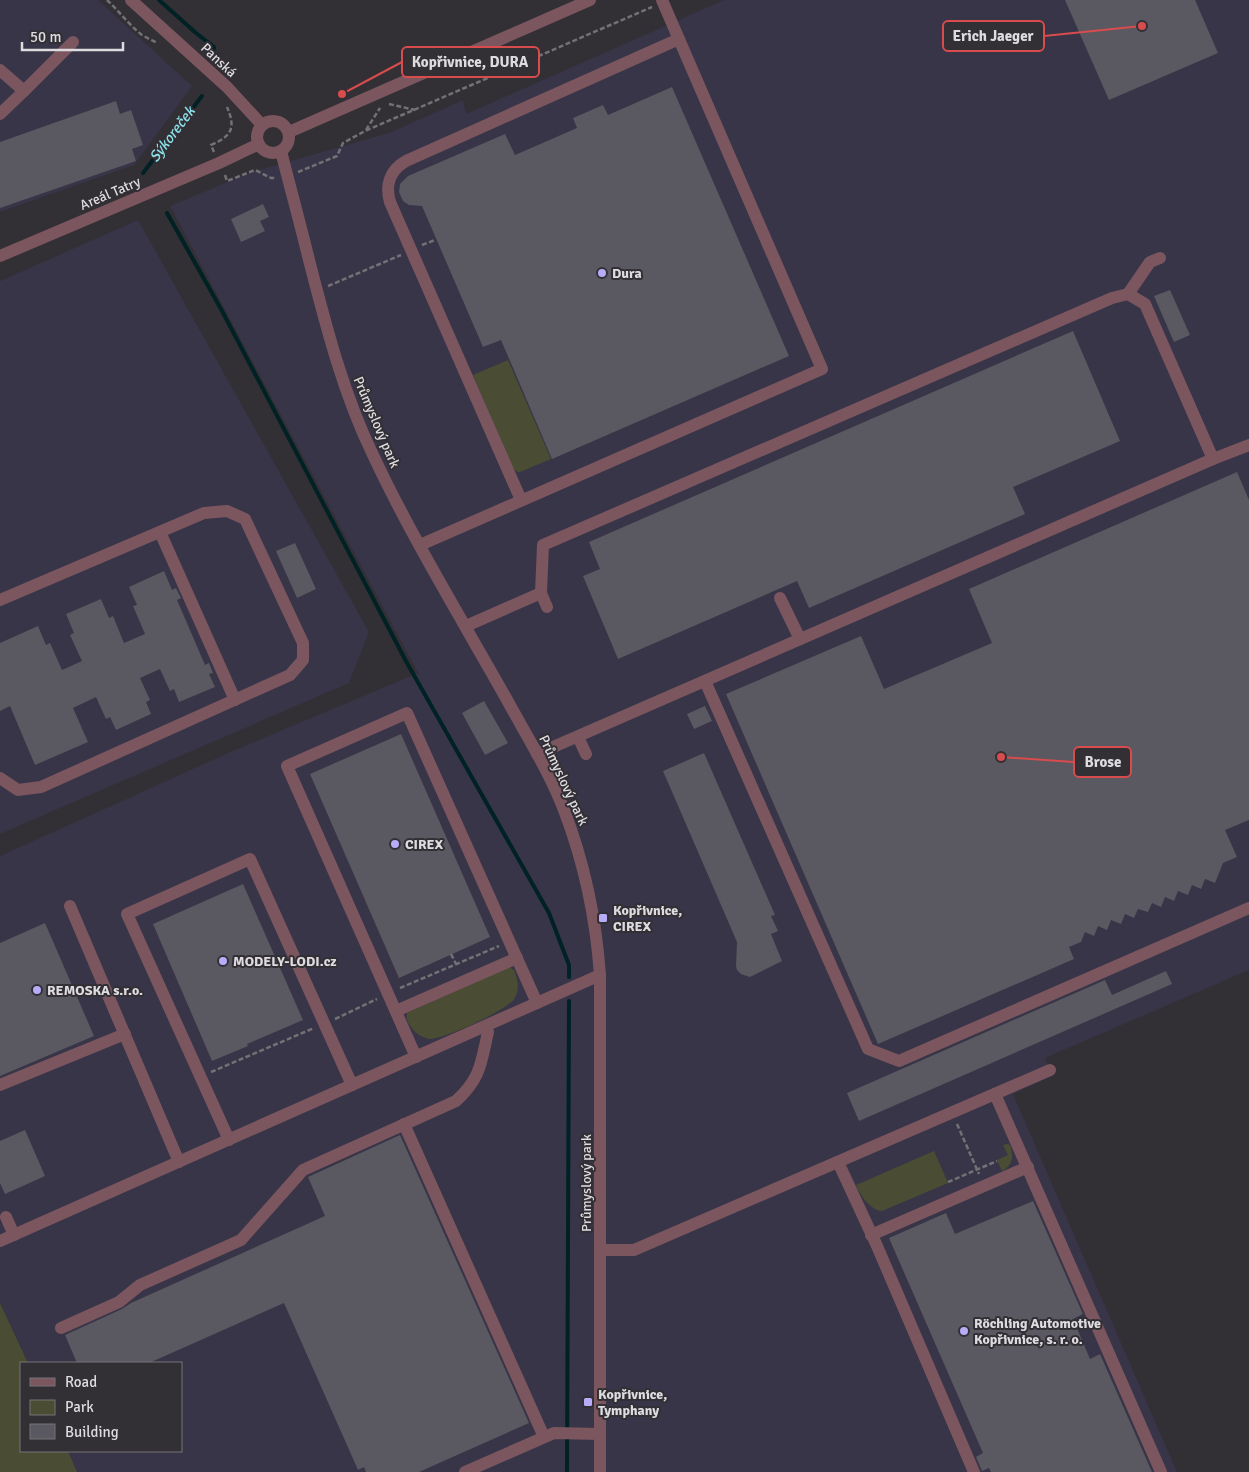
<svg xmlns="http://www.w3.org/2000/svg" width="1249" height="1472" viewBox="0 0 1249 1472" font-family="Signika,sans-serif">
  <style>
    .industrial { fill: #373547 }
    .green { fill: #4a4d33 }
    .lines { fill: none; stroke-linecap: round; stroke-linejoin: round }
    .stream { stroke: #002225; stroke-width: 4 }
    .building { fill: #5a5860 }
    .path { stroke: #747176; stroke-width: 2.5; stroke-dasharray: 5 2.5; stroke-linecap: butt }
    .minor { stroke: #7b565f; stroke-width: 12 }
    .poi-dot { fill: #b6acf8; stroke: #322f35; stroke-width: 2 }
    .labels { text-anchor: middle; stroke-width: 4; stroke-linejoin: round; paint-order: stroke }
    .street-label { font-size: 14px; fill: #dfdce0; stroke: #322f35 }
    .poi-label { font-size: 14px; font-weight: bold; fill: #dfdce0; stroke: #322f35; text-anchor: start }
    .water-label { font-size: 15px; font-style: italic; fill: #8ce0e7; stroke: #322f35 }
    .leader { fill: none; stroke: #d84c4d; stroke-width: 2 }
    .callout-dot { fill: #d84c4d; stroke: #322f35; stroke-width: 2 }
    .callout { fill: #322f35; stroke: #d84c4d; stroke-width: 2 }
    .callout-label { font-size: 15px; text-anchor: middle; font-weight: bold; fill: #dfdce0 }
  </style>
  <rect width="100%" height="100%" fill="#322f35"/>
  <g class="industrial">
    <polygon points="0,0 98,0 192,86 134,165 0,212"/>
    <polygon points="724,0 1249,0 1249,970 1045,1058 1053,1076 1013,1094 1177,1472 77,1472 68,1451 181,1451 181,1363 28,1363 0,1303 0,856 235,750 418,673 170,206 249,173 389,133 463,100 466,114"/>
    <polygon points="138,220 369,632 349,683 0,834 0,281"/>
  </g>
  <g class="green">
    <polygon points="508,360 551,459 520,472 518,472 513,469 473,375"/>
    <path d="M509,967L514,970C518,980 520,990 514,999C506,1011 444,1039 430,1039C422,1038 415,1033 411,1027C407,1022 406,1019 407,1013Z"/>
    <path d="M1007,1144L1010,1145C1014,1157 1013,1165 1002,1171L997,1160L1008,1155L1003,1145Z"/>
    <path d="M934,1151L948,1183L882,1211C871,1211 859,1194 856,1185Z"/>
    <polygon points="0,1303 28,1363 21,1363 21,1451 68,1451 77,1472 0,1472"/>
  </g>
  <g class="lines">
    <g class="stream">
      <polyline points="159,0 196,33 214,47 212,56"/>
      <polyline points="143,173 202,96"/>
      <polyline points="167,213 221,309 407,663 549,913 569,965 569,977"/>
      <polyline points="567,1472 569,1001"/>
    </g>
  </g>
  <g class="building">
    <polygon points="1065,0 1195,0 1218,53 1109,100"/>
    <polygon points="672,87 789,356 552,459 501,340 483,347 422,206 409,205 403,201 399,192 400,184 408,176 505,134 515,155 577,128 573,118 603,105 608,115"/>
    <polygon points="116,101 120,114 131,110 143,145 132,149 136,161 0,208 0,142"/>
    <polygon points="263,204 269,217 260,221 265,231 241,242 231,219"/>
    <polygon points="1170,290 1190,335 1174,342 1154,296"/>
    <polygon points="1073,331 1120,441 1013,487 1025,514 809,608 797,581 618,659 583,576 600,569 589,542"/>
    <polygon points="1237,472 1249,500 1249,820 1225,830 1237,857 1223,863 1215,883 1205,879 1201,889 1192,885 1188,895 1178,891 1174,901 1165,897 1161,907 1152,903 1148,912 1138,909 1134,918 1125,914 1121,924 1111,920 1107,930 1098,926 1094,936 1085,932 1081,942 1069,947 1074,959 878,1044 726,694 861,636 884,689 992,643 969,589"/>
    <polygon points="295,543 316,589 297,598 276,551"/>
    <polygon points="164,571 172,590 176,588 181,598 177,600 205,665 209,663 213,673 209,674 215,687 179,702 174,689 170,691 160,669 140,678 150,700 146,702 151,714 116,730 110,717 106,719 96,697 73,708 88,742 35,765 10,706 0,711 0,643 38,626 46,645 50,643 62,670 82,661 70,635 74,633 66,614 101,599 109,618 113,616 124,643 145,634 133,606 137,605 129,587"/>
    <polygon points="484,701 508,743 485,755 462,713"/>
    <polygon points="705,706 712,721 694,729 687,714"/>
    <polygon points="401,734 490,937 399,978 310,774"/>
    <polygon points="704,753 775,915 771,916 778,931 771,934 782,961 750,977 741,974 737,970 736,966 737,942 663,771"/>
    <polygon points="243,884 303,1020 247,1044 248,1046 212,1061 153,924"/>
    <polygon points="45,923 94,1036 0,1076 0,943"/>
    <polygon points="1166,971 1172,984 859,1121 847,1093 1105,980 1112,995"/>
    <polygon points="25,1130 45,1176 5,1194 0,1183 0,1141"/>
    <polygon points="400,1135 529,1423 419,1472 366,1472 364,1467 358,1470 284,1303 149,1363 77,1363 65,1335 122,1309 131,1303 325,1216 308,1177"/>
    <polygon points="1033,1201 1083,1314 1073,1319 1090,1359 1100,1354 1152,1472 991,1472 989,1468 982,1471 976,1457 983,1453 889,1238 946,1213 955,1234"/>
  </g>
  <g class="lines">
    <g class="path">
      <path d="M107,0C119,11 129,25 142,35C147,38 152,40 157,43"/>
      <polyline points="389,104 415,110"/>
      <polyline points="366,130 380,108"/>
      <path d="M214,152L211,145C232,136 236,128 227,107"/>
      <polyline points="298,172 337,156 343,143 365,131 652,7"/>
      <polyline points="225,175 227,181 255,170 271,178 276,178"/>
      <polyline points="422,245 435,240"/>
      <polyline points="328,286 401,255"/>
      <polyline points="451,954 456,964"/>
      <polyline points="400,988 499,946"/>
      <polyline points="335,1019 377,999"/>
      <polyline points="211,1072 314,1028"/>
      <polyline points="957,1124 979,1174"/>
      <polyline points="948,1182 997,1161"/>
    </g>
    <g class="minor">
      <polyline points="131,0 227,87 262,125"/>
      <polyline points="0,70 24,91 0,114"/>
      <polyline points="24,91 73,42"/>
      <circle cx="273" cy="137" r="16"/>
      <polyline points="289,132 590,0"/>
      <path d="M281,151C290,187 300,223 309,260C326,326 343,393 373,455C412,538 461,618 506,698C526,735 549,771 564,810C584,862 596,919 600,975V1472"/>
      <polyline points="0,256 219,163 259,144"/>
      <polyline points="1128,294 1145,304 1213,459"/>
      <path d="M521,500L390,202C385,185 390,170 406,161L679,39"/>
      <polyline points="160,532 235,700"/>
      <polyline points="420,545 822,369 662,0"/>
      <polyline points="541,593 543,545 1112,298 1128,294 1150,262 1160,258"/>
      <polyline points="780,598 800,639"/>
      <polyline points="0,600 204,513 227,511 245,519 303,643 303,660 290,675 41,787 18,790 0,778"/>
      <polyline points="466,626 541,593 547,607"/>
      <polyline points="705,681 868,1049 899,1061 1249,908"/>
      <polyline points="578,737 586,754"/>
      <polyline points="537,754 1213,459 1249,445"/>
      <polyline points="70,906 179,1162"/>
      <polyline points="396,1011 517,958"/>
      <polyline points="416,1057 287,766 407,713 537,1003"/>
      <polyline points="0,1085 125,1034"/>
      <polyline points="995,1094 1161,1472"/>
      <polyline points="404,1124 544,1437"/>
      <polyline points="229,1140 127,914 250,859 352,1085"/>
      <polyline points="838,1162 877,1246 974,1472"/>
      <polyline points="6,1217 14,1235"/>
      <polyline points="871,1235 1028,1167"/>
      <polyline points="0,1241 600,975"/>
      <polyline points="601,1250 634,1250 1050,1070"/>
      <path d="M61,1328L119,1302L140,1285L241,1240L303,1170L456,1101C481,1078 481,1063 488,1032L486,1026"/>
      <polyline points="465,1472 554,1433 600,1434"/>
    </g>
  </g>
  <g class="poi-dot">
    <circle cx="602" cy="273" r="5"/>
    <circle cx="395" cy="844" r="5"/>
    <rect x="598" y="913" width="10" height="10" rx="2.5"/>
    <circle cx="223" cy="961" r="5"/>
    <circle cx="37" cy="990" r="5"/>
    <circle cx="964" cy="1331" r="5"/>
    <rect x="583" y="1397" width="10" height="10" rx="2.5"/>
  </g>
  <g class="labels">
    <g class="street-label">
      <text transform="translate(219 60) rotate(43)" y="5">Panská</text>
      <text transform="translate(110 193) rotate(-23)" y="5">Areál Tatry</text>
      <text transform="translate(377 422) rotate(67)" y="5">Průmyslový park</text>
      <text transform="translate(564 780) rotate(65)" y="5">Průmyslový park</text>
      <text transform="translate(586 1183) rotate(-90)" y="5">Průmyslový park</text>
    </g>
    <g class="poi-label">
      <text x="612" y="278">Dura</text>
      <text x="405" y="849">CIREX</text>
      <text x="613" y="915">Kopřivnice,<tspan x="613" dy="16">CIREX</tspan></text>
      <text x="233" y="966">MODELY-LODI.cz</text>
      <text x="47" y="995">REMOSKA s.r.o.</text>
      <text x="974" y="1328">Röchling Automotive<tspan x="974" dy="16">Kopřivnice, s. r. o.</tspan></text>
      <text x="598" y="1399">Kopřivnice,<tspan x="598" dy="16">Tymphany</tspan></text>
    </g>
    <g class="water-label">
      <text transform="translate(172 134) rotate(-53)" y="5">Sýkoreček</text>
    </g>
  </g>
  <path class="leader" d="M1142 26L1044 36M342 94L402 62M1001 757L1074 762"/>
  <g class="callout-dot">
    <circle cx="1142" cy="26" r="5"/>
    <circle cx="342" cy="94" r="5"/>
    <circle cx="1001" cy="757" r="5"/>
  </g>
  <g class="callout">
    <rect x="943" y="21" width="101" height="30" rx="5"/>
    <rect x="402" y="47" width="137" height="30" rx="5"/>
    <rect x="1074" y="747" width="57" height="30" rx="5"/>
  </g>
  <g class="callout-label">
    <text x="993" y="41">Erich Jaeger</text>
    <text x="470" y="67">Kopřivnice, DURA</text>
    <text x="1103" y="767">Brose</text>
  </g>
  <rect x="20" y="1362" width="162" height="90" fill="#322f35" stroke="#777479"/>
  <rect x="30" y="1378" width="25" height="8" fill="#7b565f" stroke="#777479"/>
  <text x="65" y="1387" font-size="15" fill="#dfdce0">Road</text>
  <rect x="30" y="1400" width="25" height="15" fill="#4a4d33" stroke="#777479"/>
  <text x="65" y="1412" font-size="15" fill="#dfdce0">Park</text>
  <rect x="30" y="1424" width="25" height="15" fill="#5a5860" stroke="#777479"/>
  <text x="65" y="1437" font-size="15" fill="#dfdce0">Building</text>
  <path d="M22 42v8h101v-8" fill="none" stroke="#dfdce0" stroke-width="2.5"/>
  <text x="30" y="42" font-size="15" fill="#dfdce0" stroke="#322f35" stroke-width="4" paint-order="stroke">50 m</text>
</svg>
